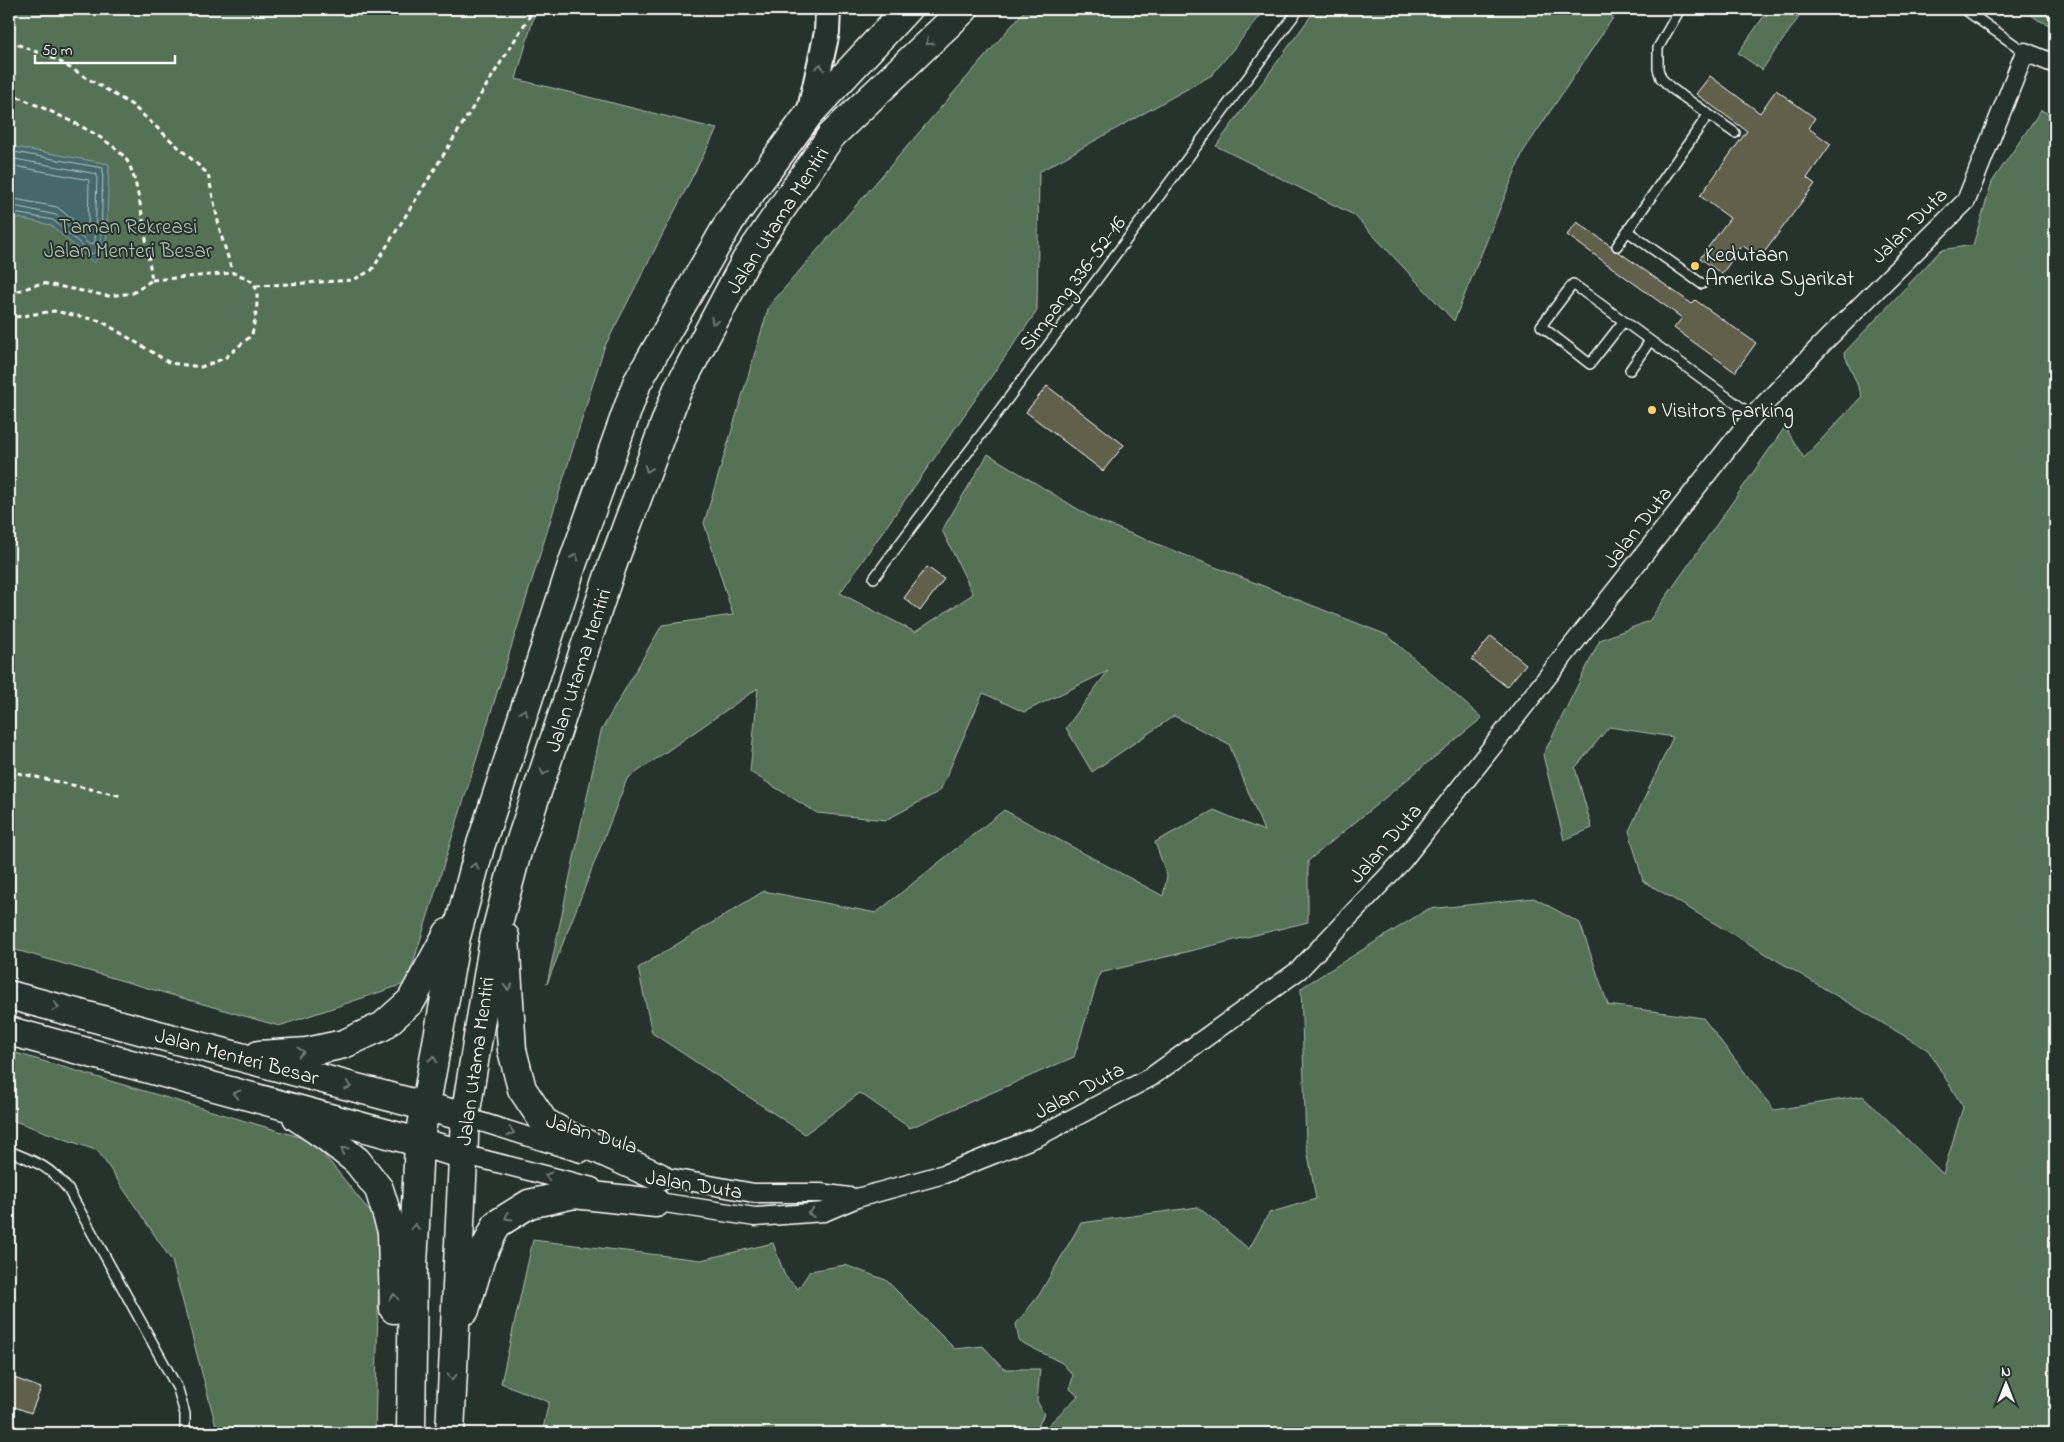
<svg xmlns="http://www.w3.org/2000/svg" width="2064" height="1442" viewBox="0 0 2064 1442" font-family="'Indie Flower',sans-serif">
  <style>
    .green { fill: #577257; stroke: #abb8ab }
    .water { fill: #45686b; stroke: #8fa4a6 }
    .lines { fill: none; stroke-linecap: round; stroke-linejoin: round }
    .shore { stroke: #b5c3c4; stroke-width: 1 }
    .building { fill: #61614c; stroke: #fff }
    .lane-casing { stroke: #fff; stroke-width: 12 }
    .street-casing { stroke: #fff; stroke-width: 21 }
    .secondary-casing { stroke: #fff; stroke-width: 28 }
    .primary-casing { stroke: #fff; stroke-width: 31 }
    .path { stroke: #fff; stroke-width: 3; stroke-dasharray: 5 4; stroke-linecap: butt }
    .lane { stroke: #26332d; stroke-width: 9 }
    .street { stroke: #26332d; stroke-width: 18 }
    .secondary { stroke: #26332d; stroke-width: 24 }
    .primary { stroke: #26332d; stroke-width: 28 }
    .oneway { stroke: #727a76 }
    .poi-dot { fill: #ffd166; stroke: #26332d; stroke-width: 2 }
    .labels { text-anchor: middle; stroke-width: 4; stroke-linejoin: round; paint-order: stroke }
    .street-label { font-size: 21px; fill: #fff; stroke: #26332d }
    .park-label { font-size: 21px; fill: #b3c0b3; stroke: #26332d }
    .poi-label { font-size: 21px; fill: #fff; stroke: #26332d; text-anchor: start }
  </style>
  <rect width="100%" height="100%" fill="#26332d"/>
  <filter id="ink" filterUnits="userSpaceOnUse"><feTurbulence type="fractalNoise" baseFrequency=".02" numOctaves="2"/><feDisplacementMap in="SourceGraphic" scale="10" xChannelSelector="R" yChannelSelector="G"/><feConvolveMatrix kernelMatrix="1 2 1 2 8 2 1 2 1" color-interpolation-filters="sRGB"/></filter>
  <g filter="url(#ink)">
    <g class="green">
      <polygon points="9,9 536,9 516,79 717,129 604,348 407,983 279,1026 9,948"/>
      <polygon points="1026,9 1266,9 1212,75 1039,172 1037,311 840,593 915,632 973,594 942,530 988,454 1094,519 1387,635 1482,718 1308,861 1308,922 1100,973 1074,1057 910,1128 860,1093 805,1134 652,1033 638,968 764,891 876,913 1004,810 1163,896 1167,876 1155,842 1214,810 1264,831 1229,744 1174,716 1092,772 1066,728 1108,671 1024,712 983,693 940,791 886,820 817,813 750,772 758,688 627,779 547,984 601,731 662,625 733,615 704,523 769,306"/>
      <polygon points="1316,9 1619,9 1523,152 1454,321 1354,215 1216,146"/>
      <polygon points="1769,9 1787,9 1799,17 1762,70 1738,53"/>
      <polygon points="2023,9 2055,9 2055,27 2038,20"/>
      <polygon points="2041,110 2055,117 2055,1433 1040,1433 1078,1396 1070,1389 1073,1375 1062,1363 1019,1341 1016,1324 1039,1295 1081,1223 1198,1207 1249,1249 1269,1213 1316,1199 1306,1143 1301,988 1428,909 1534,898 1580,923 1608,1005 1703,1018 1774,1110 1863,1096 1943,1174 1963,1107 1928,1050 1643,881 1629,831 1673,737 1609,727 1575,768 1592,828 1564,840 1543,755 1600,640 1649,621 1785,427 1804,458 1862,396 1844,353 1941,250 1973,245 1992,182"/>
      <polygon points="9,1051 313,1141 380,1224 375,1433 218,1433 172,1261 98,1151 9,1119"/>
      <polygon points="533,1240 701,1260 773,1243 785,1276 798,1289 810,1271 845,1265 886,1280 955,1349 983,1346 1004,1369 1040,1369 1037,1401 1044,1414 1035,1433 542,1433 549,1402 501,1383"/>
    </g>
    <polygon class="water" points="9,146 109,164 106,246 94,263 51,225 9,216"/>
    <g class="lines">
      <g class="shore">
        <polyline points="9,151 103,168 101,244 94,253 92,254 53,220 9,212"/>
        <polyline points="9,158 97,174 95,242 90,245 56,215 9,205"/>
        <polyline points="9,165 89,180 88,228 84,229 57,207 9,198"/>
      </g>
    </g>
    <g class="building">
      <polygon points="1710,76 1760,113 1776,90 1815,118 1808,128 1831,144 1807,178 1815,184 1760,258 1742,245 1722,274 1700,258 1730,218 1700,196 1747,131 1696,94"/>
      <polygon points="1577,222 1611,246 1614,251 1619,252 1692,304 1695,300 1756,343 1735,372 1674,328 1682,318 1567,235"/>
      <polygon points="1047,386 1124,445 1103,471 1026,412"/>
      <polygon points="927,567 944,579 920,611 904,598"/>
      <polygon points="1491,636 1526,664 1507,687 1472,660"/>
      <polygon points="9,1376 41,1388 31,1413 9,1405"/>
    </g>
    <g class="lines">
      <g class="lane-casing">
        <g id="lane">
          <polyline points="1680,9 1658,48 1658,69 1661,78 1671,88 1735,133"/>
          <polyline points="1964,9 2025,52"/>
          <polyline points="1627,231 1702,284"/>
          <polyline points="1617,246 1708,115"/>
          <polyline points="1623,322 1590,364 1541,326 1573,284 1753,416"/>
          <polyline points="1630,370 1650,341"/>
          <polyline points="874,578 1299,9"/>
          <path d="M9,1151C36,1162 49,1166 68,1189L178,1389L185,1414V1433"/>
        </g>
      </g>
      <g class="street-casing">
        <g id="street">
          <polyline points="465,1117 581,1153"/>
          <polyline points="462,1154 592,1187"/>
          <polyline points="649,1174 754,1193 820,1193 856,1198"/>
          <polyline points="646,1200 755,1217 824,1212 857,1198 944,1174 1037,1137 1151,1077 1299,970 1403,860 1753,416 1826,340 1966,201 2025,52 2055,64"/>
        </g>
      </g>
      <g class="secondary-casing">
        <polyline id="secondary" points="809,114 827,32 828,9"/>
      </g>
      <g class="primary-casing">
        <g id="primary">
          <polyline points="505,937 512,1050 522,1089 544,1122 569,1136 659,1177"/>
          <polyline points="9,995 465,1117"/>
          <polyline points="9,1031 462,1154"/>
          <polyline points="259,1055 307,1052 344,1044 383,1026 411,1001 448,933"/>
          <polyline points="297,1117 328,1138 357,1161 379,1189 392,1231 394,1309"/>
          <polyline points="465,1310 481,1257 497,1224 529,1204 574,1194 656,1203"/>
          <polyline points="411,1433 413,1265 419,1143 456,937 480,847 573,562 637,383 730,221 809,114 907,9"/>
          <polyline points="450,1433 465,1117 494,939 517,852 612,566 677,391 745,262 831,136 964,9"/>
        </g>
      </g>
      <g class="path">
        <path d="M9,41L57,60L132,105L208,174L221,235L233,273C239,275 246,277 251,281C263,290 254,321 252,335L225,358L201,367L170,363L101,321L54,311L16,317L9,321"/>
        <path d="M9,93C40,107 104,132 125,158C139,173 148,256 152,280L133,293L108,296L42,283L9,294"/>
        <polyline points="152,280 233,273"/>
        <polyline points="256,286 353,280 372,270 534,9"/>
        <polyline points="9,771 122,796"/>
      </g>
      <use href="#lane" class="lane"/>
      <use href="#street" class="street"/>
      <use href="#secondary" class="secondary"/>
      <use href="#primary" class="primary"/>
    </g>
    <defs><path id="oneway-chevron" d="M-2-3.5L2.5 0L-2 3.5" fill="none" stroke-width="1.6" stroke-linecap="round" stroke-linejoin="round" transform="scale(1.25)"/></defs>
    <g class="oneway">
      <use href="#oneway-chevron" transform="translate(929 42) rotate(136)"/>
      <use href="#oneway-chevron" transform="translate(820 67) rotate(-77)"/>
      <use href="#oneway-chevron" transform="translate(714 321) rotate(118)"/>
      <use href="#oneway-chevron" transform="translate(648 469) rotate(110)"/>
      <use href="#oneway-chevron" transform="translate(575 557) rotate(-71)"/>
      <use href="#oneway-chevron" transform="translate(524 712) rotate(-72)"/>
      <use href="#oneway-chevron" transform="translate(544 772) rotate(108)"/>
      <use href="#oneway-chevron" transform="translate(475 866) rotate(-75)"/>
      <use href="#oneway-chevron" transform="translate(508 987) rotate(87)"/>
      <use href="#oneway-chevron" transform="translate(56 1007) rotate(15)"/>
      <use href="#oneway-chevron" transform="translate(301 1052) rotate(-4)"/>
      <use href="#oneway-chevron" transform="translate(433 1059) rotate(-80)"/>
      <use href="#oneway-chevron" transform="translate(348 1086) rotate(15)"/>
      <use href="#oneway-chevron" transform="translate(237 1094) rotate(-165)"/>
      <use href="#oneway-chevron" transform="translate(511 1132) rotate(17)"/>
      <use href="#oneway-chevron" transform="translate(344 1150) rotate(-141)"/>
      <use href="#oneway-chevron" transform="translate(548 1176) rotate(-166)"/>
      <use href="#oneway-chevron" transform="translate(811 1213) rotate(176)"/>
      <use href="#oneway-chevron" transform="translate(508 1217) rotate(148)"/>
      <use href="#oneway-chevron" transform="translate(415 1227) rotate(-88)"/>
      <use href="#oneway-chevron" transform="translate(394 1297) rotate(-90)"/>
      <use href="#oneway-chevron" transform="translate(452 1377) rotate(93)"/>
    </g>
  </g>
  <g class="poi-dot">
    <circle cx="1695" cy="266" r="5"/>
    <circle cx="1652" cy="410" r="5"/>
  </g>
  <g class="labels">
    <g class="street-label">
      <text transform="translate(777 220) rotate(-57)" y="7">Jalan Utama Mentiri</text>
      <text transform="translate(1909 225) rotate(-45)" y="7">Jalan Duta</text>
      <text transform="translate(1072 283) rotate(-53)" y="7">Simpang 336-52-16</text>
      <text transform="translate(1637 527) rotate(-52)" y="7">Jalan Duta</text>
      <text transform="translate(578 670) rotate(-72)" y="7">Jalan Utama Mentiri</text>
      <text transform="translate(1385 843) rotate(-49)" y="7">Jalan Duta</text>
      <text transform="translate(237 1056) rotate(15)" y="7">Jalan Menteri Besar</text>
      <text transform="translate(475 1061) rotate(-82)" y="7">Jalan Utama Mentiri</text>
      <text transform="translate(1079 1090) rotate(-28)" y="7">Jalan Duta</text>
      <text transform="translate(592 1133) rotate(17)" y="7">Jalan Dula</text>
      <text transform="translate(694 1184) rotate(9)" y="7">Jalan Duta</text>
    </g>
    <g class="park-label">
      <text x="128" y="233">Taman Rekreasi<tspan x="128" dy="24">Jalan Menteri Besar</tspan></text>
    </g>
    <g class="poi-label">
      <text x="1705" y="261">Kedutaan<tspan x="1705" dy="24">Amerika Syarikat</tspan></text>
      <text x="1662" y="417">Visitors parking</text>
    </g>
  </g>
  <rect width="2064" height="1442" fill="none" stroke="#26332d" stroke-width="30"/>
  <rect x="15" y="15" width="2034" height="1412" fill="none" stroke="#fff" stroke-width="2" filter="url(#ink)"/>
  <g transform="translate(2006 1384)" stroke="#26332d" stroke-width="4" paint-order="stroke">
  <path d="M0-4L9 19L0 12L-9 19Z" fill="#ffffff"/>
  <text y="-8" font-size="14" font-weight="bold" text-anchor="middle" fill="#ffffff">N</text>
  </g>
  <path d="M35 55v8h140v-8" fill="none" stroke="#ffffff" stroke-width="2.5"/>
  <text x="42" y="55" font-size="15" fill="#ffffff" stroke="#26332d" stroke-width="4" paint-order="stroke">50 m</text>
</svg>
